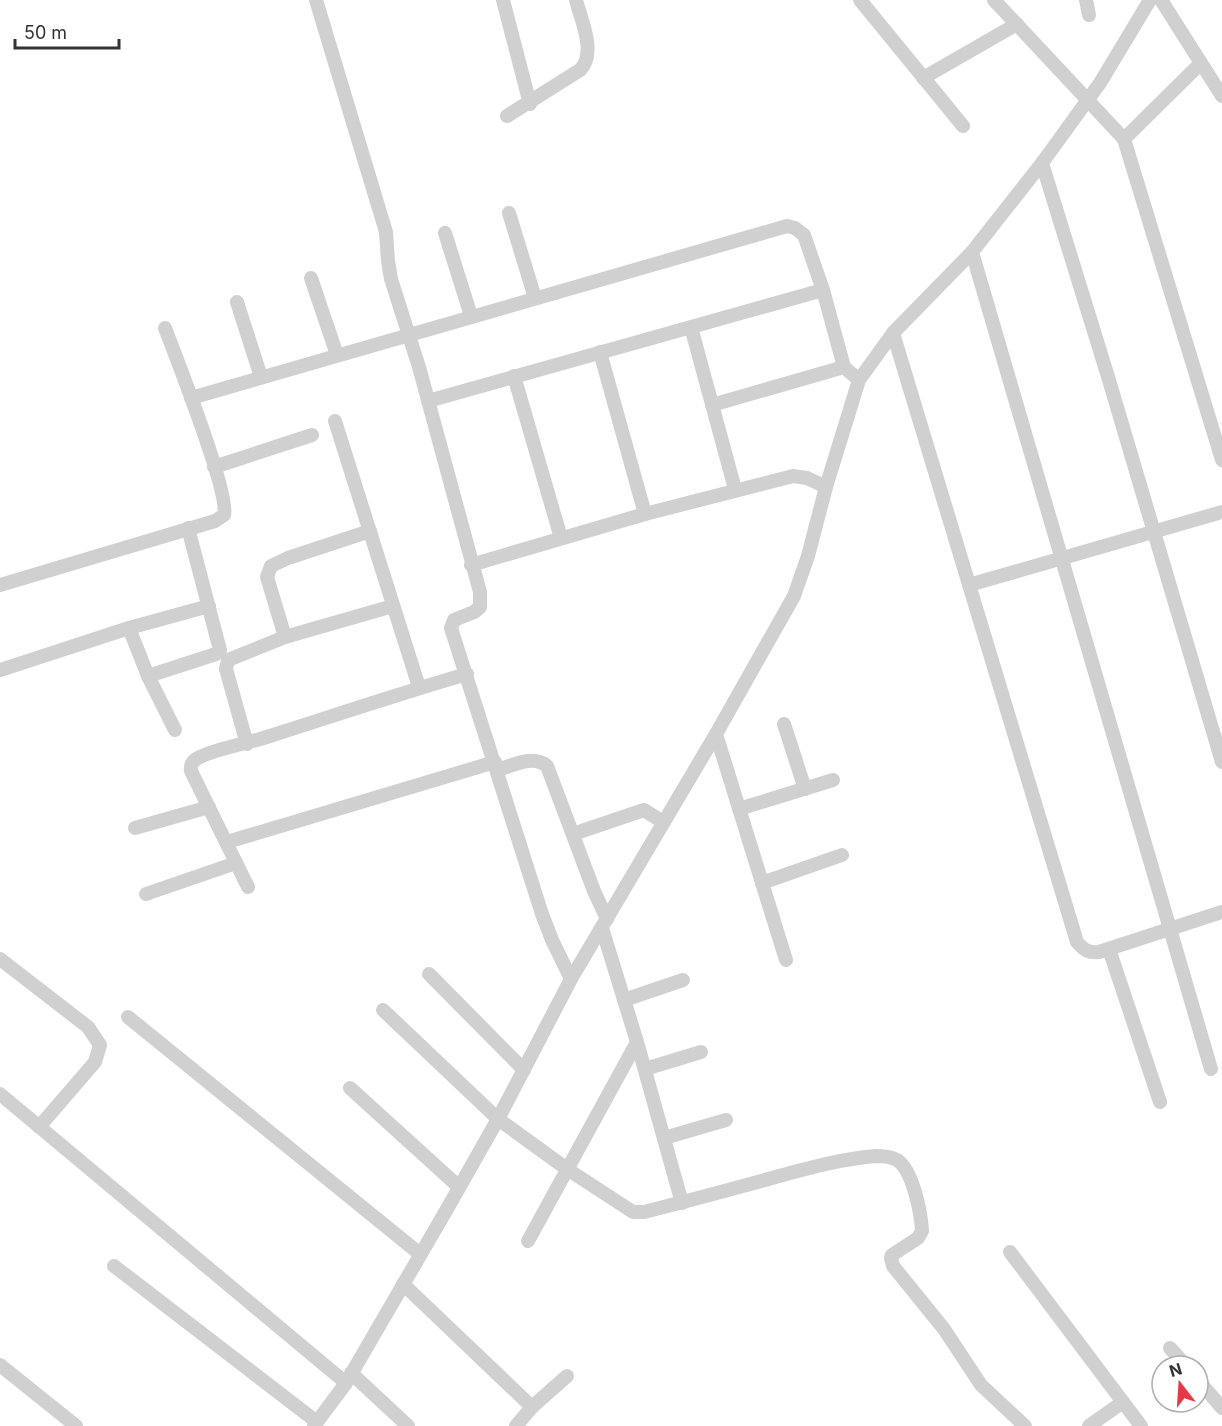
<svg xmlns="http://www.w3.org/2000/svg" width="1222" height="1426" viewBox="0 0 1222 1426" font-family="Inter,sans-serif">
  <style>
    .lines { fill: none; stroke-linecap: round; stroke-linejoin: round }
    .minor { stroke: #d0d0d0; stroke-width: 14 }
  </style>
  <rect width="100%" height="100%" fill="#fff"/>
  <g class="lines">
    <g class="minor">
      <polyline points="316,0 386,232 388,261 391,279 419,367 480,592 480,607 474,612 454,620 451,628 542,914 552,940 571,979"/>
      <polyline points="503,0 530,104"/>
      <polyline points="860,0 963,126"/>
      <polyline points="994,0 1124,139 1222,460"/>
      <polyline points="1086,0 1089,15"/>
      <polyline points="1161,0 1222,96"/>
      <polyline points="923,78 1017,24"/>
      <path d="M507,116L580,70C597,53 581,20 576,0"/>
      <polyline points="1124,139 1201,63"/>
      <polyline points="1042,163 1109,380 1222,762"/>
      <polyline points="509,213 535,298"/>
      <polyline points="445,233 471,316"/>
      <polyline points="972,252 1211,1069"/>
      <polyline points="311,278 337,355"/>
      <polyline points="237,302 261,377"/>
      <polyline points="691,327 735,489"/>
      <path d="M893,333L1077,942C1084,950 1088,953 1099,952L1222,912"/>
      <polyline points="600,352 645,514"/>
      <polyline points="514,376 561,538"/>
      <polyline points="191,398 787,226 795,228 804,235 823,290 844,367 859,380"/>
      <polyline points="428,401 823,290"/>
      <polyline points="712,405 844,367"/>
      <polyline points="335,421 419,687"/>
      <polyline points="214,467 312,435"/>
      <polyline points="471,565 645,514 793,476 807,478 826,487"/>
      <path d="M0,585L215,521L224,515C230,494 176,357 165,328"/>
      <polyline points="969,585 1222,512"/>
      <polyline points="129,628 148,676 175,730"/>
      <polyline points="285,637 267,577 271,566 288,558 370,531"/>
      <polyline points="0,670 129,628 209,606"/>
      <polyline points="148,676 216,654 220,650 188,528"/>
      <polyline points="784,724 805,789"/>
      <polyline points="716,734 786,960"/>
      <polyline points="247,744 226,669 228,660 285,637 393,606"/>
      <path d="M497,770C512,766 533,754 547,766L594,891L607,919"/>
      <polyline points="739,809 833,780"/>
      <polyline points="135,828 209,807"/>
      <polyline points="573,834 644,810 663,822"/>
      <polyline points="227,842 495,762"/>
      <polyline points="762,883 842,855"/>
      <path d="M248,887L191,771C190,764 193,760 200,757C219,748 249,743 270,736C336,715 401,693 467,674"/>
      <polyline points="146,894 236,863"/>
      <polyline points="602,928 637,1042 682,1203"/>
      <polyline points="1109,949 1160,1102"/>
      <polyline points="0,959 88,1027 100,1045 95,1062 39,1127"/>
      <polyline points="429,974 524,1070"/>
      <polyline points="624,1000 683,980"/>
      <path d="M383,1010L498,1119L567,1169L633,1212H644C687,1201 729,1190 772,1178C805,1169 840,1159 875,1156C882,1156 890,1156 897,1160C913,1170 921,1213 922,1231L918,1238L892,1255L891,1258L893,1266L944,1329L981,1385L1025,1426"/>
      <polyline points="128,1017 420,1254"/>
      <polyline points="645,1069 701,1052"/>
      <polyline points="350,1088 459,1187"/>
      <polyline points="0,1094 346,1383"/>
      <polyline points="664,1138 726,1120"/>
      <polyline points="528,1241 637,1042"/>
      <polyline points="1010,1252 1141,1426"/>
      <polyline points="114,1266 317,1422"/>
      <polyline points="403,1284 532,1407"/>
      <polyline points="1170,1348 1186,1366"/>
      <polyline points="0,1365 76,1426"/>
      <polyline points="351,1373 408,1426"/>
      <polyline points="1198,1380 1222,1408"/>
      <polyline points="314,1426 346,1383 447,1209 498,1119 571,979 716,734 794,596 808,556 826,487 859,380 893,333 972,252 1042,163 1100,83 1150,0"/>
      <polyline points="516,1426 532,1407 567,1376"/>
      <polyline points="1089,1426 1123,1402"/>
    </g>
  </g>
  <g transform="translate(1180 1384) rotate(343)"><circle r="28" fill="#ffffff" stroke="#adadad" stroke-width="1.5"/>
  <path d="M0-4.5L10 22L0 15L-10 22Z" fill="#e63946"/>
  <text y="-9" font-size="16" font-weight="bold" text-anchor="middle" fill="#333333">N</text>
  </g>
  <path d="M15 39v9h104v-9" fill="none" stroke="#333333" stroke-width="3"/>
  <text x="24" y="39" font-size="18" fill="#333333" stroke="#ffffff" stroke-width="4.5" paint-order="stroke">50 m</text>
</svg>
